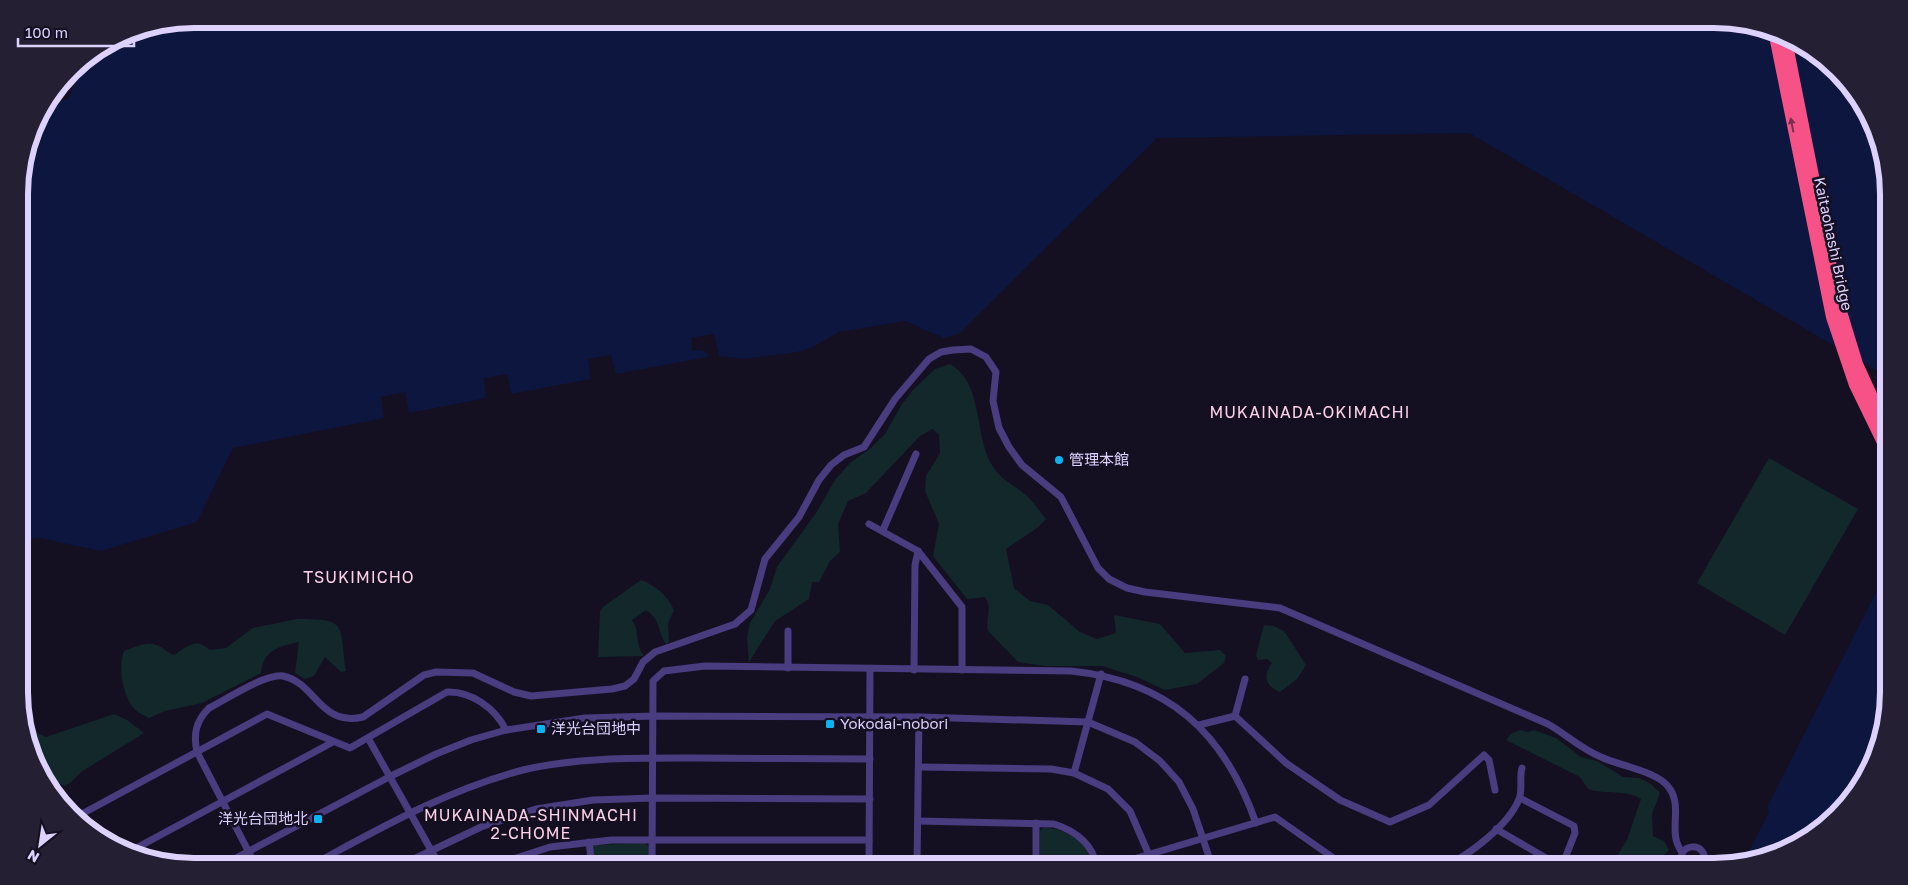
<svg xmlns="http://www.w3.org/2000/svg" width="1908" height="885" viewBox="0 0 1908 885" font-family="'Golos Text','Noto Sans JP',sans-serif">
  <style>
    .green { fill: #12282b }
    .water { fill: #0c163e }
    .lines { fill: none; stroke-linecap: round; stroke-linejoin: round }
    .minor { stroke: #493c7f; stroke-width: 7 }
    .motorway { stroke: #f75287; stroke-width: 12 }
    .oneway { fill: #7b2d4f }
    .poi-dot { fill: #0bb4f0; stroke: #150f22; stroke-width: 2 }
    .labels { text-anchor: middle; stroke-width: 5; stroke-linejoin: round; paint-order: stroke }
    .street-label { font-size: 15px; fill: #ddd1fd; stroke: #150f22 }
    .poi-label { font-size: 15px; fill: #ddd1fd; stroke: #150f22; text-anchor: start }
    .neighbourhood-label { font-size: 16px; letter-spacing: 1px; fill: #fdd3e7; stroke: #150f22 }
    .rim { fill: none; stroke: #ddd1fd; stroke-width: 6 }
  </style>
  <rect width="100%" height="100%" fill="#150f22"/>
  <g class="green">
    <path d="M950,364C985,384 973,438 994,468C1002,481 1016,486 1026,495C1034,502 1040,512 1046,519L1037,528L1006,549L1014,588L1030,601L1048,605L1080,632L1097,639L1116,633L1114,615L1160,624L1185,653L1220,650L1226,656L1224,663L1197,684L1165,690L1137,677L1102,666H1045L1018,662L988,631C985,619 993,608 985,597L967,599L933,556L939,524L925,491L926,476L940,453L939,435L933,429L920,436L866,493L848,501L838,524L840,552L830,561L819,582H812L809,599L775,621L749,662L747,638L750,623L770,589L777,567L816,513L835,480L850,463L871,448L885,434L902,404L913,390L935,369Z"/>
    <polygon points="1769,458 1858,509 1785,635 1697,583"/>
    <path d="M641,580C655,585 667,595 674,610L668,623L669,642L666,644C657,630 661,620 646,610L632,620C640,631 635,645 644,656L598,657L600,612L603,607Z"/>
    <path d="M297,619C349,619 339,624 346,671L341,672L325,657L314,676L305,679L295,673L299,642C280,646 263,650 261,673L202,703L165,711L149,718C143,715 135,711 132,706C122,691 118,667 124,651C133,648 146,641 156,645C162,646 167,653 174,655C188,646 196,637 210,650L226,648L253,628Z"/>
    <path d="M1264,625L1274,626L1284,631L1306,665L1297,679L1280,692C1264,685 1263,676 1272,663L1267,659L1258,660L1256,655Z"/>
    <polygon points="20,690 37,733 46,737 114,714 127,720 144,733 81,772 70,783 64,786 45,775 20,715"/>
    <path d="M1520,730L1527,732L1534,730L1556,738L1581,757L1597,761L1623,777L1639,778L1651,784L1660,793L1652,814L1653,836L1664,841L1669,850C1654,867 1637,866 1616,866L1614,861L1627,840L1641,799C1627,789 1605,795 1588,789L1580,777L1506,740L1511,734Z"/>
    <path d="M1044,827C1066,830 1090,840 1092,866H1040V831Z"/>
    <polygon points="645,843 649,847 648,866 594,866 591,849 594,845"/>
  </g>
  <g class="water">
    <polygon points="193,19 1714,19 1782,32 1853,87 1888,171 1888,377 1469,133 1157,138 959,334 944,338 905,321 839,332 811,348 797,352 745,359 719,356 714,334 691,338 693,351 701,350 708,354 708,357 616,374 611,355 588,359 591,379 511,394 507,374 484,378 486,398 409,413 405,392 381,397 384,418 233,448 198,520 194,523 101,551 40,538 22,540 20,531 19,182 37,116 47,103 69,99 79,70 78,62 127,32"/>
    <polygon points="1889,567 1889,692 1876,759 1853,798 1812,837 1745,859 1769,812 1767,807"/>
  </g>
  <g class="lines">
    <g class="minor">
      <polyline points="869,524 918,551 962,607 962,670"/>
      <polyline points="883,530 916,454"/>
      <polyline points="788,668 788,631"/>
      <polyline points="914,670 915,565 918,551"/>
      <polyline points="1235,716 1245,679"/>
      <polyline points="1199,725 1235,716 1286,763 1340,800 1390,822 1429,805 1484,755 1489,760 1495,790"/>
      <polyline points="368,738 440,866"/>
      <polyline points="919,767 1051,769 1074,773 1108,789 1130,811 1149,855"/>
      <polyline points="1074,773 1101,674"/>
      <polyline points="1520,798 1574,826 1575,833 1562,866"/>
      <path d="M78,816L267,714L350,748L447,692C471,691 495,708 506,730"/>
      <path d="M918,821L1054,824C1076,831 1092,843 1097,866"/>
      <polyline points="1036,823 1036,866"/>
      <polyline points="1496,829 1560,866"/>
      <polyline points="589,842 592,866"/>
      <polyline points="127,853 333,742"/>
      <polyline points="1465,856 1481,866"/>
      <polyline points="221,866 391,776 436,754 471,740 506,730 585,718 654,716 919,717 1088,722 1135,742 1160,761 1179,782 1193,809 1212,866"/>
      <path d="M256,866L197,752C193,734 196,721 209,708C225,700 266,673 283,676C316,683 320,727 363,717L424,675L436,672L473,673L514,692L531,696L612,689L625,686L634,679L643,662L655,652L735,624L751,610L765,559L799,517L819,480L831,465L844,455L864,447L895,399L929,359L941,352L953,350L971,349L986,357L996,372L993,401L999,428L1009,447L1022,465L1061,497L1098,568L1109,579L1127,588L1145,592L1280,608L1548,724C1567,735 1581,749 1601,757C1619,766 1659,771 1670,789C1683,809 1667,833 1682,852"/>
      <path d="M310,866C379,829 446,790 523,770C576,757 641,758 696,758C754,758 812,759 870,759"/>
      <polyline points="399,866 481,827 536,809 593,800 653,798 870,799"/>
      <polyline points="492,866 550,847 611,840 869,840"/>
      <path d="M652,866L653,681L664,671L705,666L1071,671C1168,681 1224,732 1256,823"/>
      <polyline points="869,866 870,669"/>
      <polyline points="917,866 919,717"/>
      <polyline points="1110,866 1275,817 1345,866"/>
      <polyline points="1319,866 1338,860"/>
      <polyline points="1424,866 1444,866"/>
      <path d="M1446,866C1470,854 1509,825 1519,799C1523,790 1519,778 1522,768"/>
      <path d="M1682,866C1674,841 1711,840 1704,866"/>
    </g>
    <g class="motorway">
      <polyline points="1774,31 1832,317 1855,385 1889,455"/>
      <polyline points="1785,35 1838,302 1857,364 1889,434"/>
    </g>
  </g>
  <defs><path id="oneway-solid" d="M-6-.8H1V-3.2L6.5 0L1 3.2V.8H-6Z" transform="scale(1.25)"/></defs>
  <use class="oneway" href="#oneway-solid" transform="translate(1792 125) rotate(-101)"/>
  <g class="poi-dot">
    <circle cx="1059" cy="460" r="5"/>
    <rect x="825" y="719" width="10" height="10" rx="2.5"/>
    <rect x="536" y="724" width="10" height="10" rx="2.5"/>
    <rect x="313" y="814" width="10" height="10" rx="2.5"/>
  </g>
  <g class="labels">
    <g class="street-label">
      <text transform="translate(1833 244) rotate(78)" y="5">Kaitaohashi Bridge</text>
    </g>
    <g class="poi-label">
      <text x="1069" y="465">管理本館</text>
      <text x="840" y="729">Yokodai-nobori</text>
      <text x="551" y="734">洋光台団地中</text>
      <text x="308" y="824" text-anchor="end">洋光台団地北</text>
    </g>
    <g class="neighbourhood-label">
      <text x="1310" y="418">MUKAINADA-OKIMACHI</text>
      <text x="359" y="583">TSUKIMICHO</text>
      <text x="531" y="821">MUKAINADA-SHINMACHI<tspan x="531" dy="18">2-CHOME</tspan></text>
    </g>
  </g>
  <path d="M0 0H1908V885H0ZM194 28H1714A166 166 0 0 1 1880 194V692A166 166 0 0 1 1714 858H194A166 166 0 0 1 28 692V194A166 166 0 0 1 194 28Z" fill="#251f34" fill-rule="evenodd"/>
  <path class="rim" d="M194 28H1714A166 166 0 0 1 1880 194V692A166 166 0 0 1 1714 858H194A166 166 0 0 1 28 692V194A166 166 0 0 1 194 28Z"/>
  <g transform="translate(40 845) rotate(210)" stroke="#150f22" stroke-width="4" paint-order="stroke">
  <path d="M0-4L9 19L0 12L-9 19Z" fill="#ddd1fd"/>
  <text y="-8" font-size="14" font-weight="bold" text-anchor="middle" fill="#ddd1fd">N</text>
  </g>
  <path d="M18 38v8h116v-8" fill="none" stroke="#ddd1fd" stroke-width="2.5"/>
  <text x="25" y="38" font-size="15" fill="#ddd1fd" stroke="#150f22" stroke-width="4" paint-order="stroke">100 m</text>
</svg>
